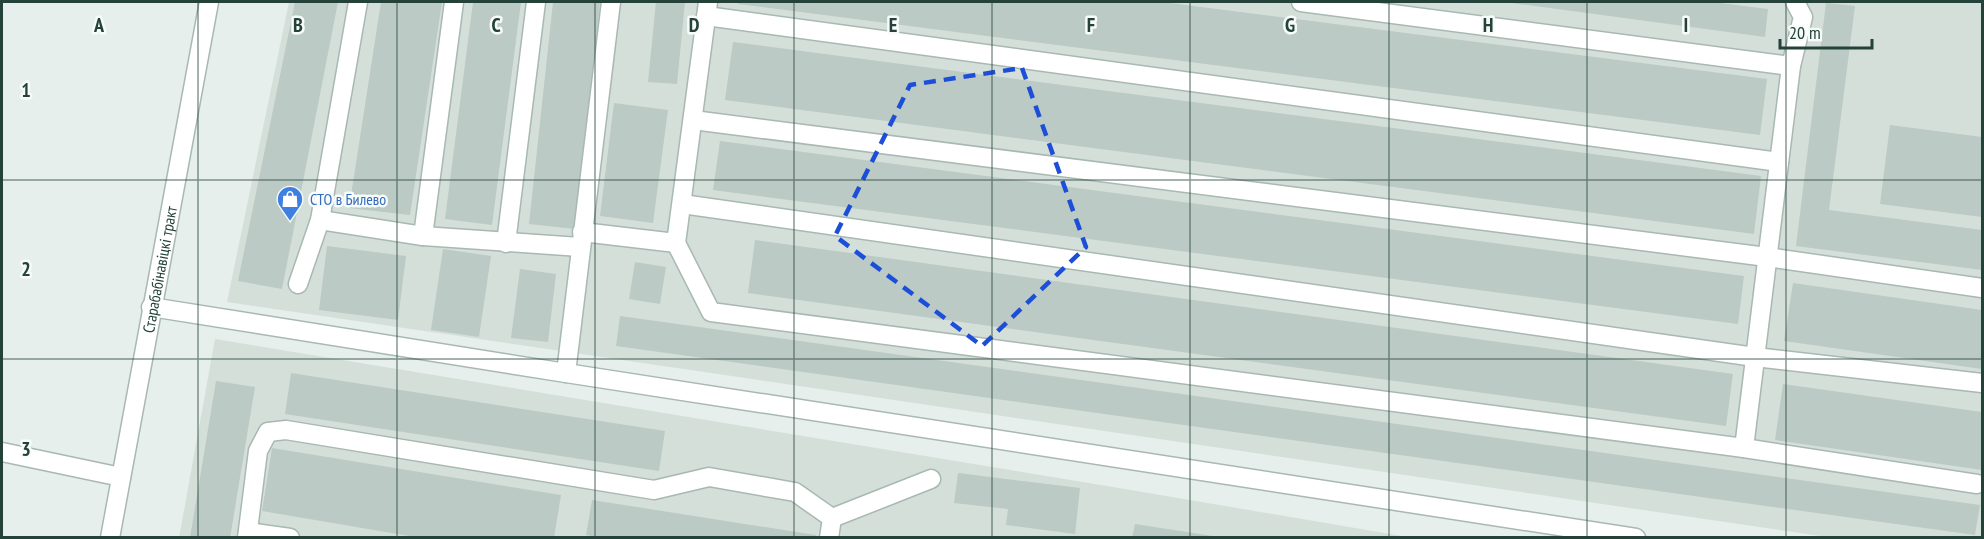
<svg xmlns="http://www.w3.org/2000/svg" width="1984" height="539" viewBox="0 0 1984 539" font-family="'PT Sans Narrow',sans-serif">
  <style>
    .built { fill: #d4dfda }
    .building { fill: #bbcac4 }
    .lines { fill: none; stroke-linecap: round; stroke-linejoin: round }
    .minor-casing { stroke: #a8b8b2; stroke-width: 21 }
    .minor { stroke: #fff; stroke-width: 18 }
    .marked { fill: none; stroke: #1d4ed8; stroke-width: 4.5; stroke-dasharray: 12 8; stroke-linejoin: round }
    .grid { fill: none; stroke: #24423a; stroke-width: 1.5; stroke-opacity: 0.55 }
    .labels { text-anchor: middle; stroke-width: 5; stroke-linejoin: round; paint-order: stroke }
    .shop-label { font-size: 16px; fill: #366cbe; stroke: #f7fbf9; text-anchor: start }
    .street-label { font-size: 16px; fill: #24423a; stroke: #f7fbf9 }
    .grid-label { font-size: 20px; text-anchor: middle; font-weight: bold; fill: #24423a; stroke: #f7fbf9; stroke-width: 5; stroke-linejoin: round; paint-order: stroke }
  </style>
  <rect width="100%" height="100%" fill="#e6efeb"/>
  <g class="built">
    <polygon points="289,2 1982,2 1982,537 1827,537 227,302"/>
    <polygon points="215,339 1119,488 1408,537 179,538"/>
  </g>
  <g class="building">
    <polygon points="295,2 338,2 282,289 238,281"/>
    <polygon points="381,2 442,2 410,215 349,208"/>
    <polygon points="473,2 521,2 492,225 445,219"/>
    <polygon points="553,2 600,2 575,229 529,224"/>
    <polygon points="656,2 685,2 677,84 648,82"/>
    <polygon points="738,2 1162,2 1767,79 1760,135 738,4"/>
    <polygon points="1512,2 1712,2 1768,9 1765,37 1512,3"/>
    <polygon points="1826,3 1855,6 1829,210 1982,230 1982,270 1796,246"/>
    <polygon points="733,42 1761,176 1754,234 725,100"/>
    <polygon points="614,103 668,110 653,223 600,216"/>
    <polygon points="1890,125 1982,137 1982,217 1880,204"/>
    <polygon points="720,141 1744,276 1738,324 713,190"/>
    <polygon points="755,240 1733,374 1726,426 748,293"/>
    <polygon points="327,246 406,256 398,320 319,310"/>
    <polygon points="443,249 491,256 479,337 431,330"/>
    <polygon points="635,262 666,267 660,304 629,299"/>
    <polygon points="520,269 556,274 548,342 511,338"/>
    <polygon points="1793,283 1982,310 1982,369 1784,341"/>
    <polygon points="620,316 1980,505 1975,535 616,346"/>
    <polygon points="291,373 665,431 659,471 285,414"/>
    <polygon points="216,381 255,387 230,538 190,538"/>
    <polygon points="1783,384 1982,412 1982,470 1775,440"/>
    <polygon points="272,448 561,495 554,538 421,538 262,511"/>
    <polygon points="958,473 1080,488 1075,534 1006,525 1008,509 954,503"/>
    <polygon points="592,500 816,535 815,538 602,538 586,535"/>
    <polygon points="1135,524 1213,536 1213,538 1132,538"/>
  </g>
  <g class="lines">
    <g class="minor-casing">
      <g id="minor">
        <polyline points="1301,2 1791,66"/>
        <polyline points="706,16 1779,162"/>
        <polyline points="693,120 1767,257 1982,288"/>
        <polyline points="682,204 1755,357 1982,383"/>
        <polyline points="320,220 423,236 580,247"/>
        <polyline points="582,232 676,243 708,2"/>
        <polyline points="423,236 454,2"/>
        <polyline points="506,243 536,2"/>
        <polyline points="676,243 711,312 1744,448 1977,484"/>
        <polyline points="298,284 320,220 358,2"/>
        <polyline points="151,307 566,373 1636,538"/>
        <polyline points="566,373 611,2"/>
        <polyline points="1744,448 1791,66 1803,17 1795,2"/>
        <polyline points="2,452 121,477"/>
        <polyline points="832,518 931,479"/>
        <polyline points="248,532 290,538"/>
        <path id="s1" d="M110,538L209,2"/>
        <polyline points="247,538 258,451 268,432 286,430 654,490 709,477 795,492 832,518 829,538"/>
      </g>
    </g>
    <use href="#minor" class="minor"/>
  </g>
  <path class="marked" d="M1022,68L1086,247L982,346L835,236L910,85Z"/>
  <path class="grid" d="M198,2V538M397,2V538M595,2V538M794,2V538M992,2V538M1190,2V538M1389,2V538M1587,2V538M1786,2V538M2,180H1982M2,359H1982"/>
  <defs>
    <g id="shop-pin" transform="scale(1.35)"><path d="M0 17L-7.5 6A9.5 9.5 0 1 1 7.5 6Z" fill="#3f7fe0" stroke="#f7fbf9"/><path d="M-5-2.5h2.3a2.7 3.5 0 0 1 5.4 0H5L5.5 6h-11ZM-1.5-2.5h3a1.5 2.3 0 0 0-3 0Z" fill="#fff"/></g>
  </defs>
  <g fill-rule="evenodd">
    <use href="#shop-pin" x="290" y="199"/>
  </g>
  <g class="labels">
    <g class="shop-label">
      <text x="310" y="205">СТО в Билево</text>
    </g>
    <g class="street-label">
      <text dy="6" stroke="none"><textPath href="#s1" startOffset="273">Старабабінавіцкі тракт</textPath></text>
    </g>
  </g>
  <g class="grid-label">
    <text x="99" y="32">A</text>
    <text x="298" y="32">B</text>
    <text x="496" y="32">C</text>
    <text x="694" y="32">D</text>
    <text x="893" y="32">E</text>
    <text x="1091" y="32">F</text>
    <text x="1290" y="32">G</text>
    <text x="1488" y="32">H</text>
    <text x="1686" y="32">I</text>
    <text x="26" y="97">1</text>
    <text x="26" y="276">2</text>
    <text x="26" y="456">3</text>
  </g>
  <rect width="1984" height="539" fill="none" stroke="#24423a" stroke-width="6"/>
  <path d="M1780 39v9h92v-9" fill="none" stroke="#24423a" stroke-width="3"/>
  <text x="1789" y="39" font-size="18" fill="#24423a" stroke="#f7fbf9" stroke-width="4.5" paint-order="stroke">20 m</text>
</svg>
